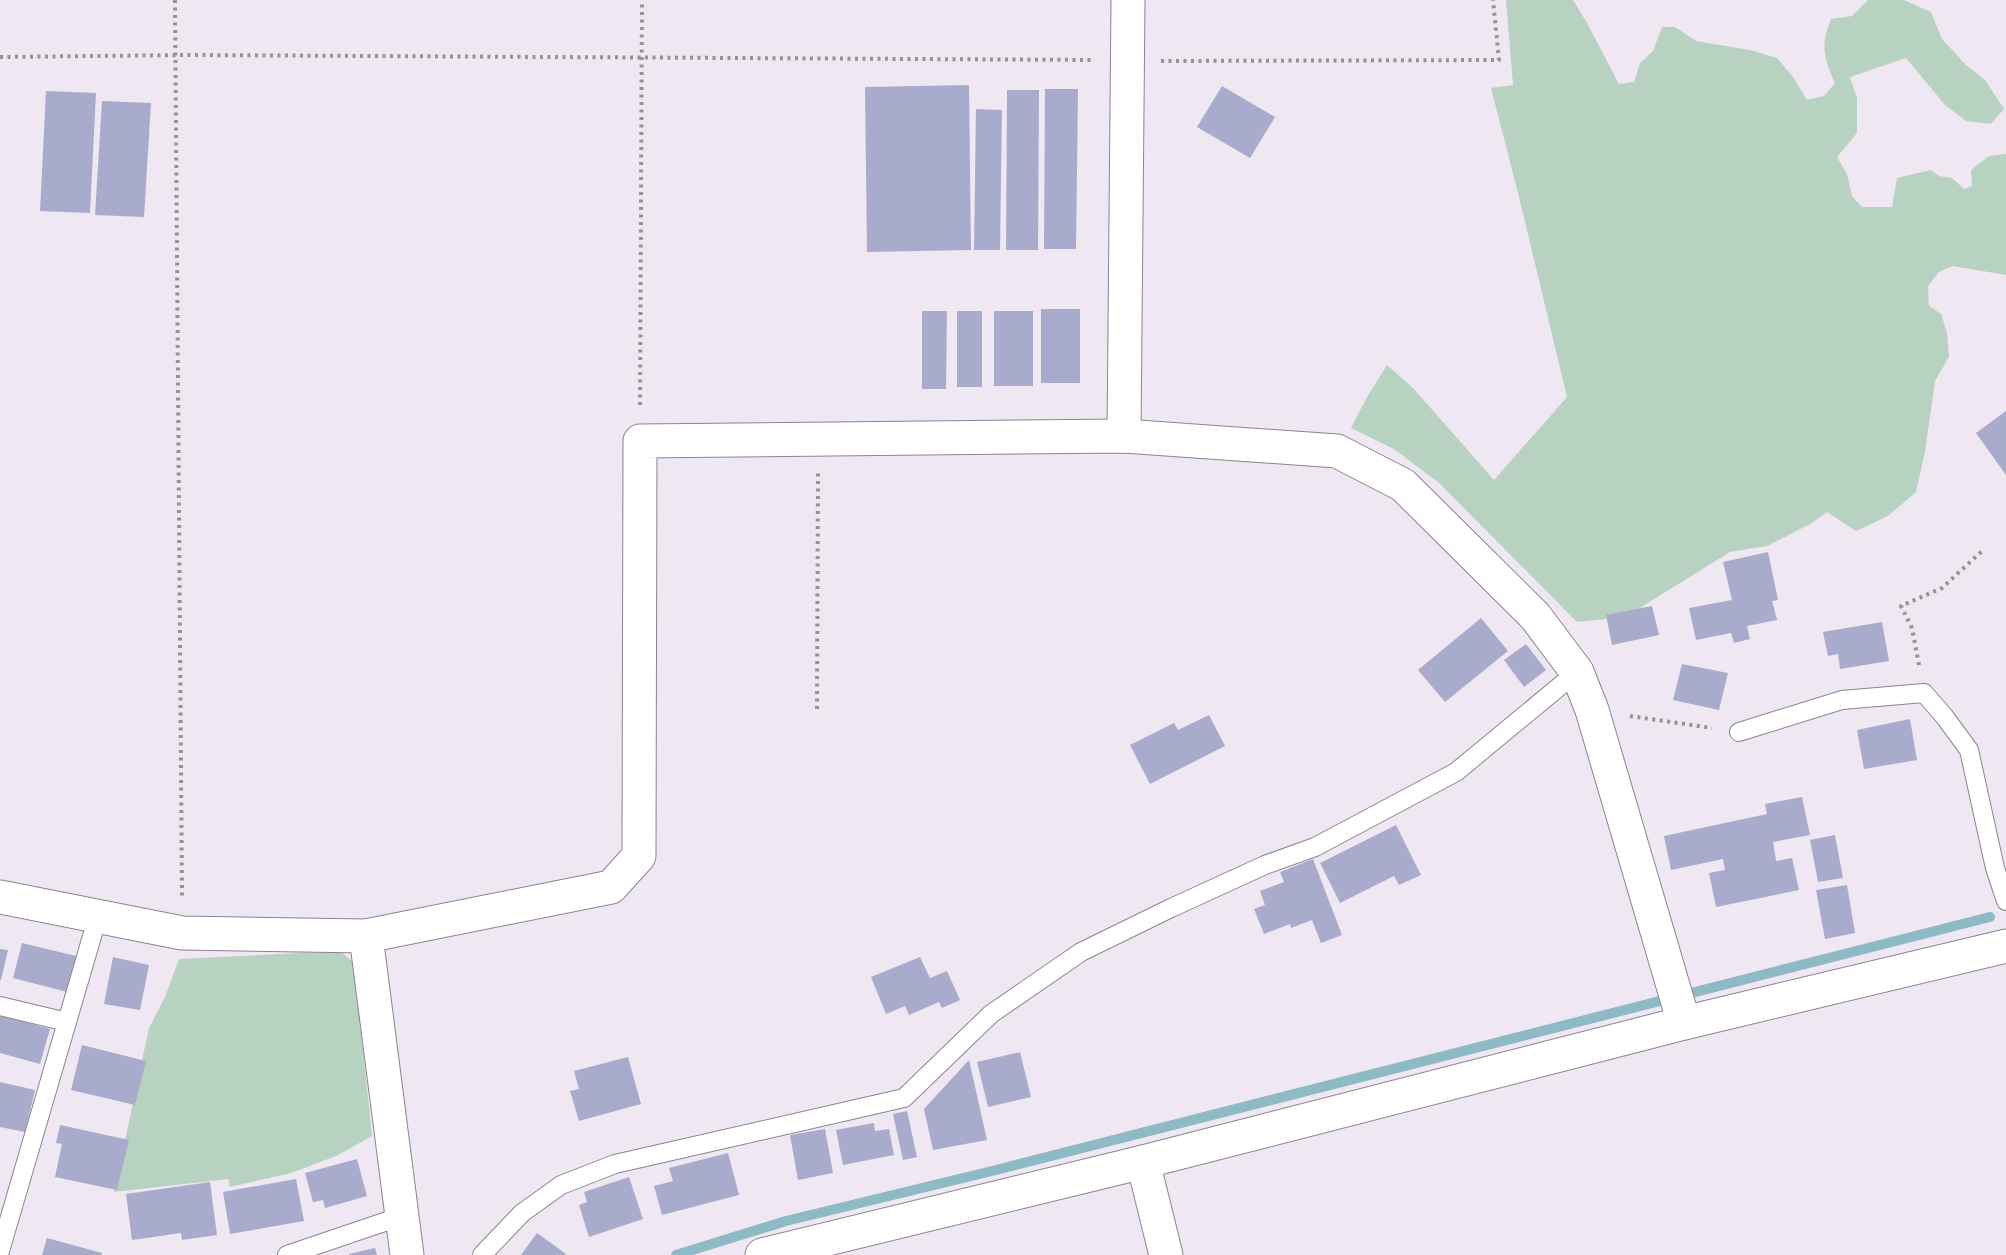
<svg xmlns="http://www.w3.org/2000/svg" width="2006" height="1255" viewBox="0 0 2006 1255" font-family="'Noto Serif',serif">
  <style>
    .green { fill: #b8d2c1 }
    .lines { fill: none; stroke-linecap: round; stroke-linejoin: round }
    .stream { stroke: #8ebac5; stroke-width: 10 }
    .building { fill: #a9abcd }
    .service-casing { stroke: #8c848e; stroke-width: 20 }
    .minor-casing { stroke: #8c848e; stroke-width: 35 }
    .tertiary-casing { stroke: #8c848e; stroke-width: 35 }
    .path { stroke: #979198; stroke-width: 4; stroke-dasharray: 3 4.5; stroke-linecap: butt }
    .service { stroke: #fff; stroke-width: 18 }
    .minor { stroke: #fff; stroke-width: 33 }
    .tertiary { stroke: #fff; stroke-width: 33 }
  </style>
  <rect width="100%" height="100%" fill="#efe7f1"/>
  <g class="green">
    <path d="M1506,0H1573L1587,23L1619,84L1634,82L1640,63L1653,51L1662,27H1675L1696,41L1750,50L1777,58L1793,77L1807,100L1824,96L1835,83C1824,58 1820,46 1831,19L1852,16L1868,0H1904L1931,12L1942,39L1966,65L1985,80L2004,109L1991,124L1966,121L1945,105L1906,58L1850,77L1857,98V133L1837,157L1847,174L1852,196L1862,207H1892L1897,178L1931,170L1939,176L1952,178L1964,189L1972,186L1971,170L1989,156L2006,154V275L1953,266L1939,272L1928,286L1929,306L1941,314L1947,333L1949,357L1935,381L1925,452L1916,492L1888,516L1856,531L1827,512L1812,523L1767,546L1730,552L1630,614L1606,619L1577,622L1439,483L1394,449L1351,428L1367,397L1387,365L1413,388L1494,480L1567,397L1519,197L1491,88L1513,85Z"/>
    <polygon points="340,951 354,963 372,1136 336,1156 291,1173 230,1187 228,1179 114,1192 149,1028 165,997 179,959"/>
  </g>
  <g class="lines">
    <polyline class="stream" points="676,1255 786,1221 996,1170 1990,917"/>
  </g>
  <g class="building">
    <polygon points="969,85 971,250 867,252 865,87"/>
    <polygon points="1222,86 1275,117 1250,158 1197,127"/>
    <polygon points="1045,89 1078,89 1076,249 1044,249"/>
    <polygon points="1007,90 1039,90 1038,250 1006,250"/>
    <polygon points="46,91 96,93 90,213 40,211"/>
    <polygon points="102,101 151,103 144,217 95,215"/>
    <polygon points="976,109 1002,110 1000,250 974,250"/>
    <rect x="1041" y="309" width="39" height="74"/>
    <polygon points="922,311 947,311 946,389 922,389"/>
    <rect x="957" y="311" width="25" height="76"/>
    <rect x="994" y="311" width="39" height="75"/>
    <polygon points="2006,411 2006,475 1976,433"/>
    <polygon points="1768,552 1778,600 1772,601 1777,620 1747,626 1750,639 1734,643 1731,633 1696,640 1689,608 1732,600 1723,562"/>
    <polygon points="1652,606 1659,635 1612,645 1606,615"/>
    <polygon points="1481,618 1508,651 1445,702 1418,670"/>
    <polygon points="1882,622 1889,661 1840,669 1838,654 1828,656 1823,632"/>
    <polygon points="1526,644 1546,670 1524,687 1504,660"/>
    <polygon points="1682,664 1728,673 1719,710 1673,700"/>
    <polygon points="1209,715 1225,746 1150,784 1130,745 1174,723 1178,730"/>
    <polygon points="1910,719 1917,760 1864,769 1857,730"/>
    <polygon points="1802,797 1810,835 1773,842 1776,861 1792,858 1799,890 1716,907 1709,873 1725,870 1723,859 1671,870 1664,836 1767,814 1765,804"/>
    <polygon points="1396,825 1421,875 1399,885 1394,876 1340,903 1320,863"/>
    <polygon points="1835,835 1843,878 1818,882 1810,840"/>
    <polygon points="1313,859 1342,935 1321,943 1312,920 1291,928 1290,924 1264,934 1254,909 1265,905 1260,891 1284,882 1280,872"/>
    <polygon points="1847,885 1855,933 1825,939 1816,890"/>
    <polygon points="22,943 80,957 71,993 13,978"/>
    <polygon points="0,949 8,950 1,980 0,980"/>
    <polygon points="113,957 149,965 140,1010 104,1004"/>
    <polygon points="920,957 930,978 947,971 960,1000 942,1008 939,1002 909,1015 905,1006 886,1014 871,977"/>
    <polygon points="0,1015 50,1029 40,1064 0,1053"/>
    <polygon points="82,1045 146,1061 135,1105 71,1090"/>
    <polygon points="1020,1052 1031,1097 988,1107 977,1062"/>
    <polygon points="628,1057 641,1104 579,1121 570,1091 579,1089 574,1071"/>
    <polygon points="969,1060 987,1140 933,1150 924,1109"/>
    <polygon points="0,1082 35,1090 25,1132 0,1127"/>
    <polygon points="907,1111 917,1157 903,1160 893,1114"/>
    <polygon points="874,1123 875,1131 889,1129 894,1155 843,1165 836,1130"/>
    <polygon points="60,1125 129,1140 117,1190 55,1177 62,1144 56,1143"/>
    <polygon points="825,1129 833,1173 798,1180 790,1135"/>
    <polygon points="728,1153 739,1195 662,1215 654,1186 673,1181 669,1168"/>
    <polygon points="357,1159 367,1196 325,1208 323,1200 313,1202 305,1173"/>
    <polygon points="629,1177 643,1219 589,1237 579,1205 587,1202 584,1192"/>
    <polygon points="296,1179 304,1221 230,1234 223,1192"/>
    <polygon points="210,1182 217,1235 182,1240 181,1233 132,1240 126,1194"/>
    <polygon points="537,1233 566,1254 565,1255 521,1255"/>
    <polygon points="47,1238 102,1253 102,1255 42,1255"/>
    <polygon points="375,1248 377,1255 349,1255 349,1254"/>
  </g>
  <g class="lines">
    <g class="service-casing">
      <g id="service">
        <polyline points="1739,732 1842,700 1924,693 1944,716 1969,750 1995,868 2006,901"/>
        <polyline points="0,1006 67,1022"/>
        <polyline points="0,1251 98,916"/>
        <polyline points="287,1255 402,1216"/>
        <polyline points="482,1255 522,1213 561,1185 615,1164 904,1098 991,1014 1081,952 1171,908 1265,865 1315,847 1456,772 1577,672"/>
      </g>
    </g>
    <g class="minor-casing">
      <g id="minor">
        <polyline points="1124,436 1128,0"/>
        <polyline points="0,897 182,933 366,936 611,887 639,856 640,441 1124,436 1337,451 1403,485 1535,616 1577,672 1592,710 1684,1023"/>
        <polyline points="366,936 407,1255"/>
        <polyline points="1143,1162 1166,1255"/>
      </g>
    </g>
    <g class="tertiary-casing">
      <polyline id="tertiary" points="762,1255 1143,1162 1684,1023 2006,946"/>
    </g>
    <g class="path">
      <polyline points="175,0 182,896"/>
      <polyline points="0,57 188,55 1094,60"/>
      <polyline points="1161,61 1499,60 1493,0"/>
      <polyline points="640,405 642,0"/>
      <polyline points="1919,665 1912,628 1901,606 1942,588 1982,551"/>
      <polyline points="817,709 818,473"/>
      <polyline points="1630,716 1712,728"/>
    </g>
    <use href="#service" class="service"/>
    <use href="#minor" class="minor"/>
    <use href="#tertiary" class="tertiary"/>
  </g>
</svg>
